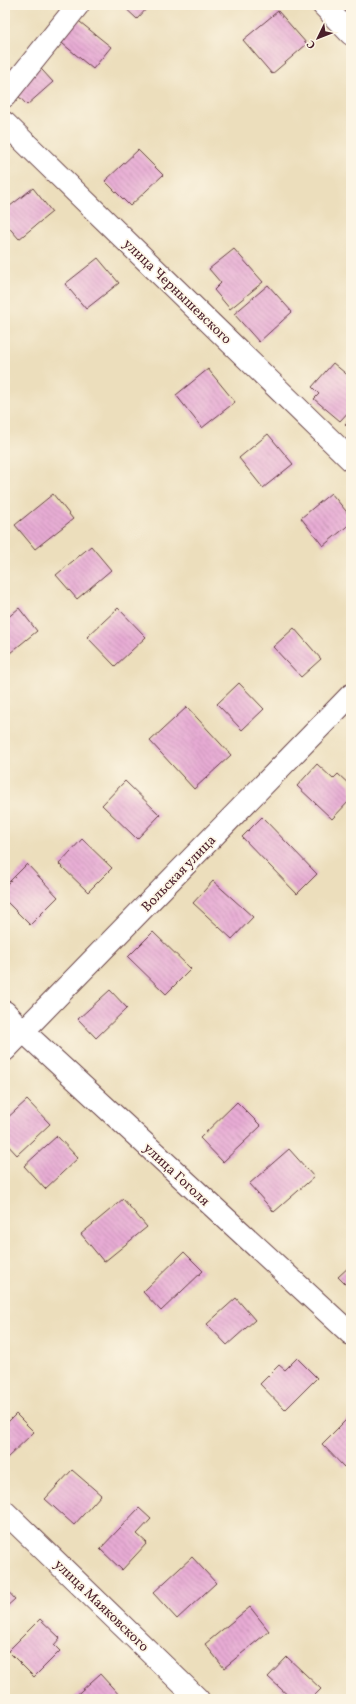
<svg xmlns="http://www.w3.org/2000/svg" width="356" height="1704" viewBox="0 0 356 1704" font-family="Vollkorn,serif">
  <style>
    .building { fill: url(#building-back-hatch) }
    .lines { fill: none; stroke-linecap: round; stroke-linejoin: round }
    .minor-casing { stroke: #623c41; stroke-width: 24 }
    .minor { stroke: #fff; stroke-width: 22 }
    .labels { text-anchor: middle; stroke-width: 3.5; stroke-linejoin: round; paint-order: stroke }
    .street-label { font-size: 14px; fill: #4a1f2b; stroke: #fcf5e5 }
  </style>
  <defs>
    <pattern id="building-back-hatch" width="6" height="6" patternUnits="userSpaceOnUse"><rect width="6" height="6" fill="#e7abd4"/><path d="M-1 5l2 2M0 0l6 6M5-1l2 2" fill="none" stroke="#bd8bac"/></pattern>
  </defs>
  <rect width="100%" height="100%" fill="#fcf5e5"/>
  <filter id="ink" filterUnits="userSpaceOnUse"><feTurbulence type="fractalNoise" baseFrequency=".025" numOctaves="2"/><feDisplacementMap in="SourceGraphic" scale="8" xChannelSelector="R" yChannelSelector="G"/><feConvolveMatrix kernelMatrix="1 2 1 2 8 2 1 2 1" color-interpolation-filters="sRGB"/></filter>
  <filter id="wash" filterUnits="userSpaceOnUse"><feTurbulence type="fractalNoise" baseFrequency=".012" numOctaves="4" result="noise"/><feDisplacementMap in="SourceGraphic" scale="16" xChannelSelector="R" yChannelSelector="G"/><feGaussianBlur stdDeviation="0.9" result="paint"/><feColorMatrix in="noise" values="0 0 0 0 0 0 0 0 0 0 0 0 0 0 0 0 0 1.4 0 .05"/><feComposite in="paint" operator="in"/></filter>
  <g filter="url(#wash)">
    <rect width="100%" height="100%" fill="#ecdebc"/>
    <g id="blocks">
      <g class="building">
        <polygon points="122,5 150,5 137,19"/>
        <polygon points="278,11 307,44 272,74 243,40"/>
        <polygon points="75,18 111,47 93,69 57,39"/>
        <polygon points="32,59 53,82 27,105 6,83"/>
        <polygon points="138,150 163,175 130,206 105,181"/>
        <polygon points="33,188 52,212 19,239 5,223 5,210"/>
        <polygon points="234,249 263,282 230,309 214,290 221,283 209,269"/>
        <polygon points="98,258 119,283 86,309 65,284"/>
        <polygon points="268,285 292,312 259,342 234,314"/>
        <polygon points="333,363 351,378 351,409 340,421 314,399 319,394 312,387"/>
        <polygon points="208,369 235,402 202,428 176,395"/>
        <polygon points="351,417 351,429 345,424"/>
        <polygon points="268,434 293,464 263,488 239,458"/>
        <polygon points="331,493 351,517 351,523 323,546 301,518"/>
        <polygon points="53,494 73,519 35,549 15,525"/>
        <polygon points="91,546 111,570 77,599 56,575"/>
        <polygon points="19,608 37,631 10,653 5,647 5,620"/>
        <polygon points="118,608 146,637 115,666 87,637"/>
        <polygon points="294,628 321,659 301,677 273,647"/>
        <polygon points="239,683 264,709 242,730 217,704"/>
        <polygon points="187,707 231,755 194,789 150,741"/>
        <polygon points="317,764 333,779 338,774 351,786 351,799 332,819 297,786"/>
        <polygon points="125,781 160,815 137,839 102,805"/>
        <polygon points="262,817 317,874 297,894 242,837"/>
        <polygon points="82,839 112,868 88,892 59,864"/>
        <polygon points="27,864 58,897 30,925 5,900 5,886"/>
        <polygon points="213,881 253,917 232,939 193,903"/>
        <polygon points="153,932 191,969 166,994 128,957"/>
        <polygon points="110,990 127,1008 96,1038 78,1019"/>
        <polygon points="27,1100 50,1124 17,1155 5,1142 5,1120"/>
        <polygon points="237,1102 261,1126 223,1162 200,1138"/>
        <polygon points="57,1136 78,1158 45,1189 24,1166"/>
        <polygon points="289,1149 314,1177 274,1212 249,1184"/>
        <polygon points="123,1199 147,1227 104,1262 81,1234"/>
        <polygon points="184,1252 203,1271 161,1311 143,1292"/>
        <polygon points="351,1265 351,1290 338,1277"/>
        <polygon points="236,1298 255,1320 227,1345 207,1324"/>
        <polygon points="297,1358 317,1378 285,1410 260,1384 279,1365 285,1370"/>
        <polygon points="16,1414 34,1432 5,1460 5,1425"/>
        <polygon points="351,1415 351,1460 344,1467 322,1444"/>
        <polygon points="72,1470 101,1495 74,1525 45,1499"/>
        <polygon points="139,1508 151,1519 137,1534 147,1543 122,1570 100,1549"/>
        <polygon points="192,1557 216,1583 177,1619 153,1593"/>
        <polygon points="5,1588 15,1599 5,1608"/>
        <polygon points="250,1607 269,1631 224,1668 205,1644"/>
        <polygon points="40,1619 60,1638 54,1645 60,1651 34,1677 8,1651"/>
        <polygon points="287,1657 321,1689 311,1699 292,1699 268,1677"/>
        <polygon points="100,1674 122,1698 120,1699 72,1699"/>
      </g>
    </g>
  </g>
  <g filter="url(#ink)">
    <use href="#blocks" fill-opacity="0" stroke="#623c41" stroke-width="1"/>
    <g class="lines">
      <g class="minor-casing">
        <g id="minor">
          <polyline points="323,5 351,34"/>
          <polyline points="5,96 78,5"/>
          <polyline points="5,123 351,460"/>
          <polyline points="5,1012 23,1031 351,1334"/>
          <polyline points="5,1050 351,695"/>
          <polyline points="5,1512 198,1699"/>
        </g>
      </g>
      <use href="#minor" class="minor"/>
    </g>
  </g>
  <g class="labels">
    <g class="street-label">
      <text transform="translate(178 291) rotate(44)" y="5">улица Чернышевского</text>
      <text transform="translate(178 873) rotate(-46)" y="5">Вольская улица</text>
      <text transform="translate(177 1174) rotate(43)" y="5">улица Гоголя</text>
      <text transform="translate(102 1605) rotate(44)" y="5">улица Маяковского</text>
    </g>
  </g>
  <rect width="356" height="1704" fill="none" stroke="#fcf5e5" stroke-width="20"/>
  <g transform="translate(318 38) rotate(227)" stroke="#fcf5e5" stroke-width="3" paint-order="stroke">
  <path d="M0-3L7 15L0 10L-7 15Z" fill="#4a1f2b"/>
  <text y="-6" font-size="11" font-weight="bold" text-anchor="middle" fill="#4a1f2b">С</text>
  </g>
</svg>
